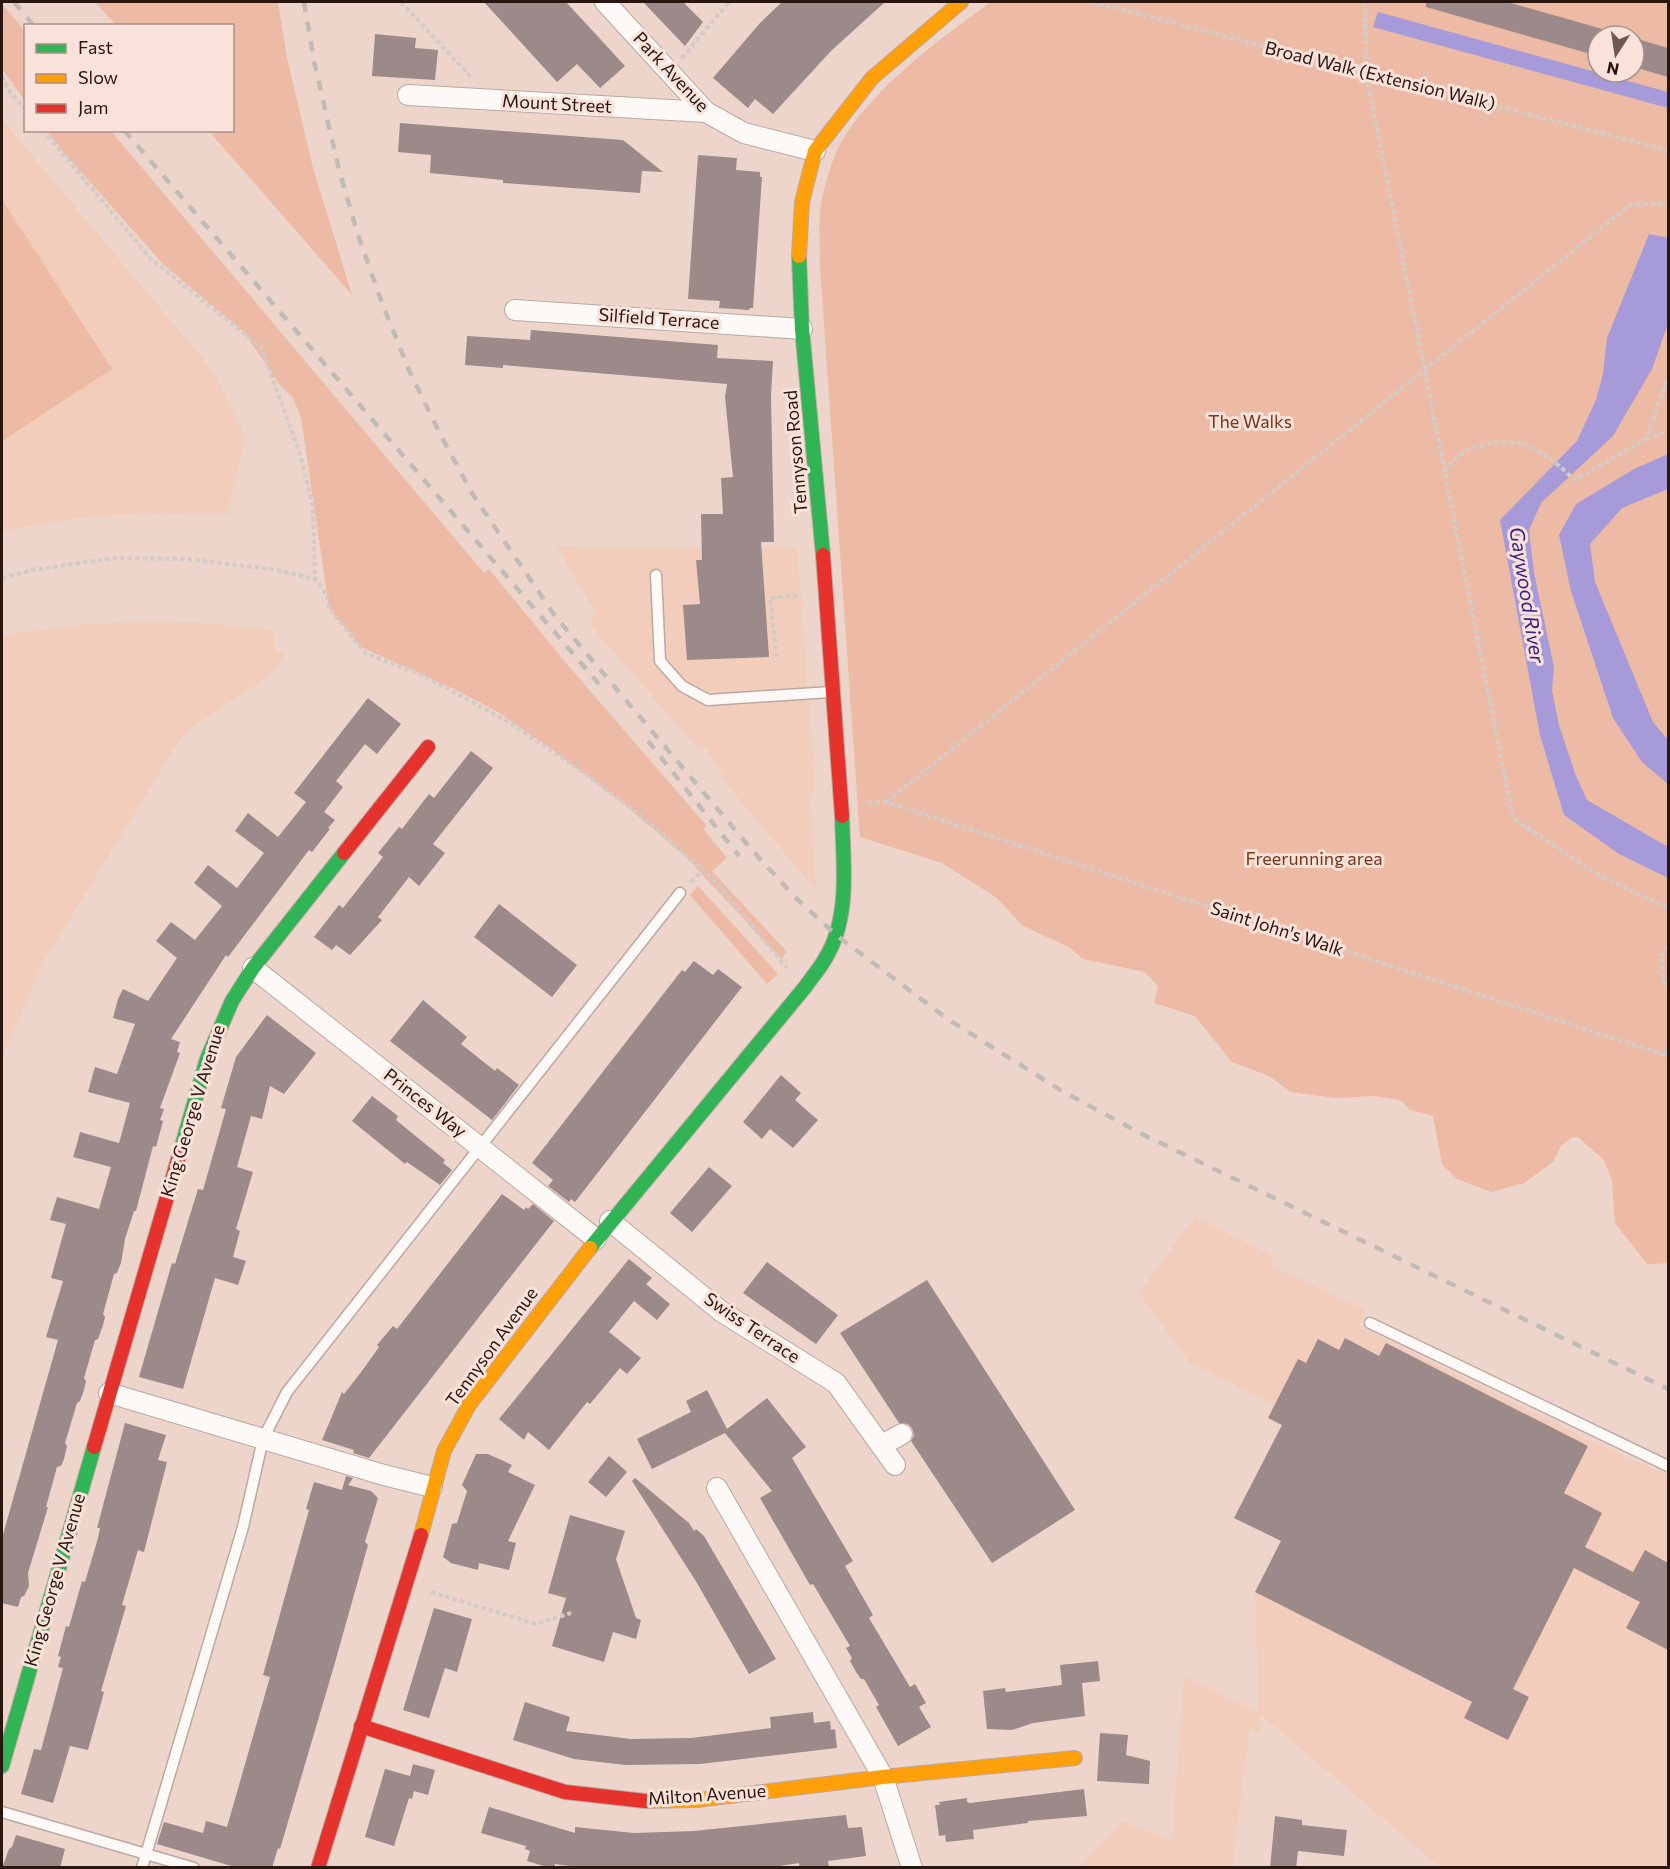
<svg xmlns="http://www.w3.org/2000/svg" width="1670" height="1869" viewBox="0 0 1670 1869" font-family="Commissioner,sans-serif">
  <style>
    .built { fill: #f3cdbc }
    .green { fill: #ecbaa5; fill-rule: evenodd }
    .water { fill: #a69bd8 }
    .building { fill: #9c898a }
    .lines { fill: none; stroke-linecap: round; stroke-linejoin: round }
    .lane-casing { stroke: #bda8a0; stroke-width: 13 }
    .street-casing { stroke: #bda8a0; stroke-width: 22 }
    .fast-casing { stroke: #bda8a0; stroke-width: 16 }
    .slow-casing { stroke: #bda8a0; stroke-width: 16 }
    .jam-casing { stroke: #bda8a0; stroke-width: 16 }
    .path { stroke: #d2cbc8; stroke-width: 4; stroke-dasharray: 4.5 3; stroke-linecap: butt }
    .lane { stroke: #fcf9f7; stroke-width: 10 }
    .street { stroke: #fcf9f7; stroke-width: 20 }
    .fast { stroke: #30b455; stroke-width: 14 }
    .slow { stroke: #ff9f0a; stroke-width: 14 }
    .jam { stroke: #e5322d; stroke-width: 14 }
    .rail { stroke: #c1bbb7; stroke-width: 4.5; stroke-dasharray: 10 10; stroke-linecap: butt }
    .labels { text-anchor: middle; stroke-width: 6; stroke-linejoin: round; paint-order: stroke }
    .street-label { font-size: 18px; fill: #29160e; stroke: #f9e2d9 }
    .park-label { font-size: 18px; fill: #773718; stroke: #f9e2d9 }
    .water-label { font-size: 20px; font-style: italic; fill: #38208c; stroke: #f9e2d9 }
  </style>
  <rect width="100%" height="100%" fill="#edd5cb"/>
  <g class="built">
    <polygon points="2,120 214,372 245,437 228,514 159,513 93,516 2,531"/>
    <polygon points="557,547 797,548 815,787 810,797 816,890 721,778 724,774 705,748 700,751 590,625 594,610"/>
    <polygon points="139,622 202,623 273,630 275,651 286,652 273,672 265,679 192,727 179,741 44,961 2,1057 2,636 23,632 88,624"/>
    <polygon points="1195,1216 1274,1257 1271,1265 1366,1311 1359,1326 1597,1444 1668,1475 1668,1867 1440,1867 1260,1714 1259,1734 1250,1728 1232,1867 1077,1868 1124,1821 1136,1827 1172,1840 1184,1677 1259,1713 1255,1592 1281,1541 1234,1518 1282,1425 1268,1418 1274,1405 1189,1362 1139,1293"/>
  </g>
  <g class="green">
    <polygon points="95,2 278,2 287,58 313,168 352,295 209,131 232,130 232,26 116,25"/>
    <path d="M991,2H1668V1263L1647,1264L1615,1223L1612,1181L1604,1160L1579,1138L1573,1137L1561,1146L1553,1162L1524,1183L1491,1192L1457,1179L1442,1164L1433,1116L1410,1110L1401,1100L1374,1096L1335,1098L1291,1092L1269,1076L1232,1062L1195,1016L1154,1003L1158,986L1145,972L1083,959L1069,947L1023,926L997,898L942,863L860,837L820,267C820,241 817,215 824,190C829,170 835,151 846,134C880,83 942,37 991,2ZM1598,36H1634V72H1598Z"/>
    <polygon points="2,4 25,31 25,101 2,69"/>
    <polygon points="47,131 111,131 484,573 489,569 566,663 706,825 704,830 727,858 712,871 787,952 781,959 686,857 625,805 557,753 498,712 456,690 361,647 329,608 301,417 292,396 280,385 244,332 163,264 66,155"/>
    <polygon points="2,200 112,369 2,441"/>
    <polygon points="698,886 778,974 767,984 690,895"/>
  </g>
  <g class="water">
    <polygon points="1378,12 1668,92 1668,108 1373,27"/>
    <polygon points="1649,234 1668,238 1668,324 1652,369 1613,436 1541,503 1529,530 1534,573 1554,667 1552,691 1559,725 1576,776 1587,800 1668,847 1668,878 1619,854 1564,815 1540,735 1500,520 1577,441 1596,400 1603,374 1607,338"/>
    <polygon points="1668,454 1668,489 1622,508 1590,544 1595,582 1653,722 1668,740 1668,784 1642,762 1613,718 1571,591 1559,535 1576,504 1634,469"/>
  </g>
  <g class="building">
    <polygon points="484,2 566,2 625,66 600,88 577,64 557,82"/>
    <polygon points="643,2 683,2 703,22 685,46"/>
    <polygon points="782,2 885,2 831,51 773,114 755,99 748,108 713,78 760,23"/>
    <polygon points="1426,2 1507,2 1627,36 1598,36 1598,56 1426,7"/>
    <polygon points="375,34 416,38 415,48 438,50 435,80 372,76"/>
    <polygon points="1634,38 1668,48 1668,77 1634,67"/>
    <polygon points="400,123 623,140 663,172 642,171 640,193 503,183 503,180 430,173 431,155 398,152"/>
    <polygon points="698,155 737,158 736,170 760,172 760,177 762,177 753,308 750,308 749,310 719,308 720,301 688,299"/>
    <polygon points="531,330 718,345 717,358 773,361 771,396 774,542 761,542 769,657 687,660 683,605 700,604 696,560 702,560 701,514 723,514 721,478 733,477 725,397 727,384 503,365 503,368 465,365 467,336 530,340"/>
    <polygon points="368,698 401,724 377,754 365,744 336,781 343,787 324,812 335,820 328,828 330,829 312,852 309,850 228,957 226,955 171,1039 180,1042 177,1052 180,1053 160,1108 164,1109 160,1120 163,1121 156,1147 153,1146 136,1211 134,1211 125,1239 121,1263 117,1273 114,1274 103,1314 105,1317 103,1325 98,1339 95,1340 84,1378 86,1381 84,1390 80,1401 77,1403 65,1443 67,1446 64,1459 61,1466 57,1467 46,1507 48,1507 28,1573 29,1586 24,1596 21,1597 18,1607 2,1603 2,1538 58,1340 46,1337 63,1281 51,1278 66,1224 50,1220 57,1197 99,1209 111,1167 73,1157 77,1144 80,1132 119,1143 130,1103 88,1092 95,1067 117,1074 135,1024 113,1018 118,999 123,989 148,1001 177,958 156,941 171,922 195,940 222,906 194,883 208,865 237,888 264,853 235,831 248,813 278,837 306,802 294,793"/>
    <polygon points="471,751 493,768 433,844 445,853 419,886 409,877 378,917 382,920 350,955 336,945 332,950 314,937 339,905 343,908 383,857 378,853 399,827 402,829 429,794 434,798"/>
    <polygon points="499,904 577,965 552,997 474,937"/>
    <polygon points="694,961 713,975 718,969 742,987 575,1202 571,1199 569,1202 548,1186 553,1180 532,1163 682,970 685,972"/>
    <polygon points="423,1000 467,1037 461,1044 495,1071 497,1068 519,1085 492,1120 390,1041"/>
    <polygon points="267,1015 316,1053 284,1094 270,1086 262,1119 251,1116 237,1167 253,1172 236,1229 240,1231 233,1257 246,1261 238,1285 215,1278 183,1389 139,1377 172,1263 175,1264 198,1189 203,1190 226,1109 221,1108 236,1057"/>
    <polygon points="781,1075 801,1093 795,1100 818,1120 793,1148 770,1129 762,1139 743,1122"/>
    <polygon points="372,1096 398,1116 396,1120 445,1160 443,1163 452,1170 440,1185 407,1162 405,1164 352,1121"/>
    <polygon points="709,1167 732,1186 692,1232 670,1213"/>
    <polygon points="502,1194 524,1210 526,1207 528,1209 533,1204 554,1221 369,1458 353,1453 354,1450 322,1440 342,1392 344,1394 362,1371 379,1347 377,1345 393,1326 397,1329"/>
    <polygon points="629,1259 652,1278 646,1284 670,1304 657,1320 634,1301 609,1332 641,1358 627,1374 620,1368 590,1404 587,1402 549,1450 528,1432 524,1440 499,1419"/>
    <polygon points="767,1262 838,1315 816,1344 743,1293"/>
    <polygon points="927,1280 1075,1510 992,1563 911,1441 914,1435 912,1428 908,1424 899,1423 840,1333"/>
    <polygon points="1345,1338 1379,1356 1386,1343 1588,1446 1564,1493 1602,1513 1585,1547 1633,1572 1645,1550 1668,1563 1668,1650 1626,1628 1640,1602 1574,1568 1513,1689 1529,1697 1508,1740 1464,1718 1472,1702 1255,1592 1281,1541 1234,1518 1282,1425 1268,1418 1298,1359 1306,1363 1318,1339 1339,1350"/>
    <polygon points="707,1390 727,1429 767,1398 806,1447 792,1458 853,1561 845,1566 873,1615 869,1618 910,1687 915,1684 926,1703 919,1707 931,1727 898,1746 876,1707 879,1705 864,1679 861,1679 856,1672 850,1661 852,1658 846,1648 850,1646 813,1584 810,1585 760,1498 772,1491 725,1433 652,1469 637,1439 691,1412 686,1401"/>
    <polygon points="125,1423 166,1435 158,1460 167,1462 144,1552 138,1550 122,1605 126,1606 101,1691 104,1692 88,1750 70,1746 53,1803 21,1794 34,1749 41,1750 63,1668 58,1667 61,1657 58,1656 66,1626 69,1627 82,1581 85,1582 98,1538 100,1528 97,1528"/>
    <polygon points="476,1454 488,1454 512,1465 508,1472 535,1485 508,1541 516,1543 509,1570 479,1563 478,1570 451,1563 443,1557 452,1524 457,1523 467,1491 462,1485"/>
    <polygon points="609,1456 627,1472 606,1497 588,1482"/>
    <polygon points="346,1476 353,1478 348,1485 371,1491 378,1498 365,1542 368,1545 334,1666 280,1849 278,1848 272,1868 238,1868 157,1844 164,1822 203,1833 206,1821 227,1827 270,1677 263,1675 309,1510 306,1509 314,1482 342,1490"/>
    <polygon points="635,1478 689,1523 694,1531 696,1529 704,1536 776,1659 749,1674 697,1583 632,1481"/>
    <polygon points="570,1515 625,1531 616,1559 636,1618 641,1620 636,1639 613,1632 604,1662 552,1646 566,1598 548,1593"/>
    <polygon points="434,1608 472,1619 457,1672 445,1668 429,1718 403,1710"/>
    <polygon points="1098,1661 1100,1681 1082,1683 1085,1716 1033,1723 1012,1730 987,1729 983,1691 1005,1688 1006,1692 1062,1685 1060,1665"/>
    <polygon points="525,1702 570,1717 566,1731 631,1739 691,1738 771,1728 770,1717 813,1712 814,1723 830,1721 831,1730 835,1729 837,1748 700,1764 625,1765 574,1759 513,1740"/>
    <polygon points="1100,1733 1128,1735 1126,1755 1150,1761 1149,1784 1097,1781"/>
    <polygon points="413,1764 435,1770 428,1795 414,1791 412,1799 409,1798 394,1846 365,1837 385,1769 410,1776"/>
    <polygon points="1084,1789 1087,1816 1028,1821 1028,1823 973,1830 974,1839 946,1842 945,1835 939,1836 935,1805 940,1805 939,1802 967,1798 967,1802 970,1803"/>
    <polygon points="489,1807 575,1833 575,1827 634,1833 694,1831 846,1815 848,1828 862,1827 866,1856 828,1861 829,1868 800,1868 799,1863 766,1868 583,1868 555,1864 554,1868 550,1868 527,1861 530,1851 525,1849 526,1846 481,1833"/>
    <polygon points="1275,1816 1302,1820 1302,1825 1347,1830 1344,1856 1298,1851 1296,1868 1270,1868"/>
    <polygon points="16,1835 65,1849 60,1868 2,1868 9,1849 12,1847"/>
  </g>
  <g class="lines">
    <g class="lane-casing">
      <g id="lane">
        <polyline points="656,575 660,661 682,686 708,700 831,692"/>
        <polyline points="1370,1323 1668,1466"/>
        <polyline points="2,1812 194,1868"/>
        <polyline points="142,1868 243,1527 263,1439 287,1392 680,893"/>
      </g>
    </g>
    <g class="street-casing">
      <g id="street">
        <polyline points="605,2 706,112 744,133 815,151"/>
        <polyline points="408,95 706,112"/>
        <polyline points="515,310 802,329"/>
        <polyline points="253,968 596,1239"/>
        <polyline points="610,1221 722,1312 836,1383 895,1465"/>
        <polyline points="109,1393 384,1475 432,1487"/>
        <polyline points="882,1445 902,1434"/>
        <polyline points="717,1488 883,1777 912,1868"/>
      </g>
    </g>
    <g class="fast-casing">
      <g id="fast">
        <polyline points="799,256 802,329 823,555"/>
        <polyline points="179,1156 207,1059 232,1001 253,968 344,853"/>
        <path d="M590,1248L806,986C812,977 820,968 825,959C851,917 843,862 842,816"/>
        <polyline points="2,1766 94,1447"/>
      </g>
    </g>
    <g class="slow-casing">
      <g id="slow">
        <polyline points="799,256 802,202 815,151 872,78 961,2"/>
        <polyline points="421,1535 444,1451 469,1405 590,1248"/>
        <polyline points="645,1801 697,1800 883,1777 1075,1758"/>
      </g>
    </g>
    <g class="jam-casing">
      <g id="jam">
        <polyline points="823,555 842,816"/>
        <polyline points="344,853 428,747"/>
        <polyline points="94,1447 179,1156"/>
        <polyline points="361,1726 565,1792 645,1801"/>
        <polyline points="318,1868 421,1535"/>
      </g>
    </g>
    <g class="path">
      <polyline points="401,2 472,78"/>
      <polyline points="1092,2 1668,150"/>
      <polyline points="1365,2 1366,73 1513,818 1595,873 1668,908"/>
      <polyline points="682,58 729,2"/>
      <polyline points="2,76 10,92 26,110"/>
      <polyline points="43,130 151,259 261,347 300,454 306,478 313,507 315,579"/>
      <polyline points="1646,439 1668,431"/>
      <polyline points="1444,471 1465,450 1493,442 1523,443 1550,458 1575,480 1646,439 1668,377"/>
      <polyline points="2,578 32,570 115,558 188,559 277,570 315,579 327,595 329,608 365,653 420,674 507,721 579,769 641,816 714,880 787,968"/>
      <polyline points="777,657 770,598 801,595"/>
      <polyline points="886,802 1630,205 1668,203"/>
      <polyline points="868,803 886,802 1668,1056"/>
      <polyline points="691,882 703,870"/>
      <polyline points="1668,946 1661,956 1664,982 1668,985"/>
      <polyline points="1665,1055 1668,1046"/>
      <polyline points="431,1592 536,1624 571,1613"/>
    </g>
    <use href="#lane" class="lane"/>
    <use href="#street" class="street"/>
    <use href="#fast" class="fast"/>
    <use href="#slow" class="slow"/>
    <use href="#jam" class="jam"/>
    <g class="rail">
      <polyline points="14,2 34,26"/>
      <polyline points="304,2 314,61 339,170 358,235 382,303 409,370 440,434 473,495 555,616 752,850 795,897 836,935 949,1020 1062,1091 1140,1133 1668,1389"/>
      <polyline points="124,130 599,684"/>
      <polyline points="648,741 739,856"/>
    </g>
  </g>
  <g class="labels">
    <g class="street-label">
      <text transform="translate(671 72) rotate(47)" y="6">Park Avenue</text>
      <text transform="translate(1380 76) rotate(14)" y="6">Broad Walk (Extension Walk)</text>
      <text transform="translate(557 104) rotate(3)" y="6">Mount Street</text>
      <text transform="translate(659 319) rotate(4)" y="6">Silfield Terrace</text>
      <text transform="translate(796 452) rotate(-95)" y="6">Tennyson Road</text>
      <text transform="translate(1277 929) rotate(18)" y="6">Saint John's Walk</text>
      <text transform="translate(425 1103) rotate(38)" y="6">Princes Way</text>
      <text transform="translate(193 1111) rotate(-73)" y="6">King George V Avenue</text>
      <text transform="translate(752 1328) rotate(34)" y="6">Swiss Terrace</text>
      <text transform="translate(492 1347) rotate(-54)" y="6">Tennyson Avenue</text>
      <text transform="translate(55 1580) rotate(-74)" y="6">King George V Avenue</text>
      <text transform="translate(707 1795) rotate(-4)" y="6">Milton Avenue</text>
    </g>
    <g class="park-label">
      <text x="1250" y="428">The Walks</text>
      <text x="1314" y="865">Freerunning area</text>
    </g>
    <g class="water-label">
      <text transform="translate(1527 595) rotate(81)" y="7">Gaywood River</text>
    </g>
  </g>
  <rect width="1670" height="1869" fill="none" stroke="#29160e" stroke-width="6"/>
  <rect x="24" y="24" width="210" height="108" fill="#f9e2d9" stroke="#a69088" stroke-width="1.5"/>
  <rect x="36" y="44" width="30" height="9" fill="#30b455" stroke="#a69088" stroke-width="1.5"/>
  <text x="78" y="54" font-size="18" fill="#29160e">Fast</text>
  <rect x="36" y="74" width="30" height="9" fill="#ff9f0a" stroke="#a69088" stroke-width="1.5"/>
  <text x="78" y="84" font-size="18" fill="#29160e">Slow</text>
  <rect x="36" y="104" width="30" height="9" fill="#e5322d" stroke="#a69088" stroke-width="1.5"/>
  <text x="78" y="114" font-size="18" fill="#29160e">Jam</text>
  <g transform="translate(1616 54) rotate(192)"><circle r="28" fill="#f9e2d9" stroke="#a69088" stroke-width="1.5"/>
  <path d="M0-4.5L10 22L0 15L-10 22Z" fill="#6e5950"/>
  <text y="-9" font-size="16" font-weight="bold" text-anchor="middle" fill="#29160e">N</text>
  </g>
</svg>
